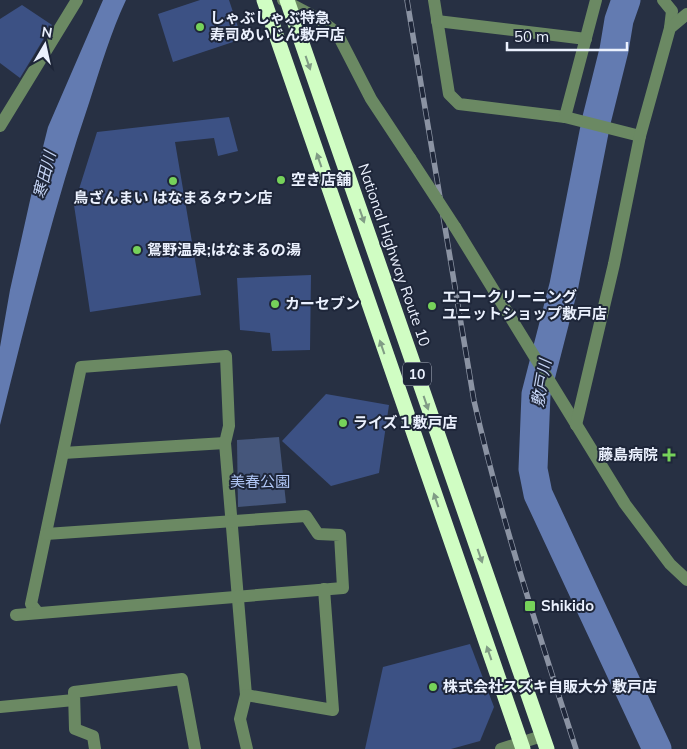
<svg xmlns="http://www.w3.org/2000/svg" width="687" height="749" viewBox="0 0 687 749" font-family="Mulish,'Noto Sans JP',sans-serif">
  <style>
    .green { fill: #45567b }
    .water { fill: #637bb1 }
    .lines { fill: none; stroke-linecap: round; stroke-linejoin: round }
    .river { stroke: #637bb1; stroke-width: 29 }
    .building { fill: #3c5184 }
    .minor { stroke: #6b8963; stroke-width: 12 }
    .highway { stroke: #d0fdc3; stroke-width: 15 }
    .rail-casing { stroke: #8b93a3; stroke-width: 5.5 }
    .rail { stroke: #1e2639; stroke-width: 4; stroke-dasharray: 11; stroke-linecap: butt }
    .minor-bridge { stroke: #6b8963; stroke-width: 12 }
    .oneway { fill: #809c85 }
    .poi-dot { fill: #76d25a; stroke: #1e2639; stroke-width: 2 }
    .labels { text-anchor: middle; stroke-width: 4; stroke-linejoin: round; paint-order: stroke }
    .shield { fill: #1e2639; stroke: #aeb4c3; stroke-width: 1 }
    .shield-label { font-size: 14px; font-weight: bold; fill: #ebf1fe }
    .poi-label { font-size: 15px; font-weight: bold; fill: #ebf1fe; stroke: #1e2639; text-anchor: start }
    .street-label { font-size: 15px; fill: #ebf1fe; stroke: #1e2639 }
    .park-label { font-size: 15px; fill: #b0c6f5; stroke: #1e2639 }
    .water-label { font-size: 16px; font-style: italic; fill: #c5d4f4; stroke: #1e2639 }
  </style>
  <rect width="100%" height="100%" fill="#273043"/>
  <polygon class="green" points="279,437 286,503 238,507 237,440"/>
  <path class="water" d="M103,0H126C111,32 101,66 90,100C54,206 27,316 0,425V347L10,290L33,187L48,127Z"/>
  <g class="lines">
    <polyline class="river" points="626,0 619,20 614,50 596,122 564,285 536,394 533,469 538,494 657,749"/>
  </g>
  <g class="building">
    <polygon points="200,0 229,0 242,39 173,62 158,14"/>
    <polygon points="22,5 52,25 20,78 0,63 0,19"/>
    <polygon points="229,117 238,151 218,156 214,138 175,142 201,295 90,312 74,205 97,132"/>
    <polygon points="311,275 310,350 272,351 270,333 240,330 237,278"/>
    <polygon points="326,394 389,405 379,473 331,486 282,441"/>
    <polygon points="470,644 494,707 480,741 451,749 365,749 383,667"/>
  </g>
  <g class="lines">
    <g class="minor">
      <polyline points="283,0 319,19 337,33 371,99 410,158"/>
      <polyline points="434,0 449,94 459,104 565,117 640,136"/>
      <polyline points="663,0 672,11 670,28"/>
      <polyline points="437,21 586,39"/>
      <polyline points="565,117 596,0"/>
      <polyline points="0,126 77,0"/>
      <polyline points="455,227 625,504 670,564 687,580"/>
      <polyline points="576,425 614,264 640,136 670,28 687,14"/>
      <polyline points="63,453 225,443"/>
      <polyline points="38,613 31,604 81,367 226,356 229,426 225,443 246,695 240,719 247,749"/>
      <polyline points="16,615 343,588 340,535 318,534 306,516 46,534"/>
      <polyline points="246,695 333,710 324,589"/>
      <polyline points="0,707 74,700"/>
      <polyline points="95,749 93,736 75,729 74,692 182,679 195,749"/>
      <polyline points="501,749 542,736"/>
    </g>
    <g class="highway">
      <polyline points="264,0 523,749"/>
      <polyline points="287,0 547,749"/>
    </g>
    <g class="rail-casing">
      <path id="rail" d="M407,0L474,401C501,519 539,634 576,749"/>
    </g>
    <use href="#rail" class="rail"/>
    <polyline class="minor-bridge" points="410,158 455,227"/>
  </g>
  <defs><path id="oneway-solid" d="M-6-.8H1V-3.2L6.5 0L1 3.2V.8H-6Z" transform="scale(1.25)"/></defs>
  <g class="oneway">
    <use href="#oneway-solid" transform="translate(308 63) rotate(71)"/>
    <use href="#oneway-solid" transform="translate(319 160) rotate(-109)"/>
    <use href="#oneway-solid" transform="translate(362 216) rotate(71)"/>
    <use href="#oneway-solid" transform="translate(382 347) rotate(-109)"/>
    <use href="#oneway-solid" transform="translate(426 403) rotate(71)"/>
    <use href="#oneway-solid" transform="translate(436 500) rotate(-109)"/>
    <use href="#oneway-solid" transform="translate(480 556) rotate(71)"/>
    <use href="#oneway-solid" transform="translate(489 653) rotate(-109)"/>
  </g>
  <g class="poi-dot">
    <circle cx="200" cy="27" r="5"/>
    <circle cx="281" cy="180" r="5"/>
    <circle cx="173" cy="181" r="5"/>
    <circle cx="137" cy="250" r="5"/>
    <circle cx="275" cy="304" r="5"/>
    <circle cx="432" cy="306" r="5"/>
    <circle cx="343" cy="423" r="5"/>
    <path d="M666.5 447.5h5v5h5v5h-5v5h-5v-5h-5v-5h5z"/>
    <rect x="524" y="600" width="12" height="12" rx="2.5"/>
    <circle cx="433" cy="687" r="5"/>
  </g>
  <g class="labels">
    <rect class="shield" x="403" y="362.5" width="28" height="23" rx="4"/>
    <g class="shield-label">
      <text x="417" y="379">10</text>
    </g>
    <g class="poi-label">
      <text x="210" y="23">しゃぶしゃぶ特急<tspan x="210" dy="17">寿司めいじん敷戸店</tspan></text>
      <text x="291" y="185">空き店舗</text>
      <text x="173" y="203" text-anchor="middle">鳥ざんまい はなまるタウン店</text>
      <text x="147" y="255">鴛野温泉;はなまるの湯</text>
      <text x="442" y="302">エコークリーニング<tspan x="442" dy="17">ユニットショップ敷戸店</tspan></text>
      <text x="285" y="309">カーセブン</text>
      <text x="353" y="428">ライズ１敷戸店</text>
      <text x="658" y="460" text-anchor="end">藤島病院</text>
      <text x="541" y="611">Shikido</text>
      <text x="443" y="692">株式会社スズキ自販大分 敷戸店</text>
    </g>
    <g class="street-label">
      <text transform="translate(394 255) rotate(71)" y="5">National Highway Route 10</text>
    </g>
    <g class="park-label">
      <text x="260" y="487">美春公園</text>
    </g>
    <g class="water-label">
      <text transform="translate(44 175) rotate(-76)" y="6">寒田川</text>
      <text transform="translate(541 383) rotate(-80)" y="6">敷戸川</text>
    </g>
  </g>
  <g transform="translate(45 45) rotate(9)" stroke="#1e2639" stroke-width="4" paint-order="stroke">
  <path d="M0-4L9 19L0 12L-9 19Z" fill="#ebf1fe"/>
  <text y="-8" font-size="14" font-weight="bold" text-anchor="middle" fill="#ebf1fe">N</text>
  </g>
  <path d="M507 42v8h120v-8" fill="none" stroke="#ebf1fe" stroke-width="2.5"/>
  <text x="514" y="42" font-size="15" fill="#ebf1fe" stroke="#1e2639" stroke-width="4" paint-order="stroke">50 m</text>
</svg>
